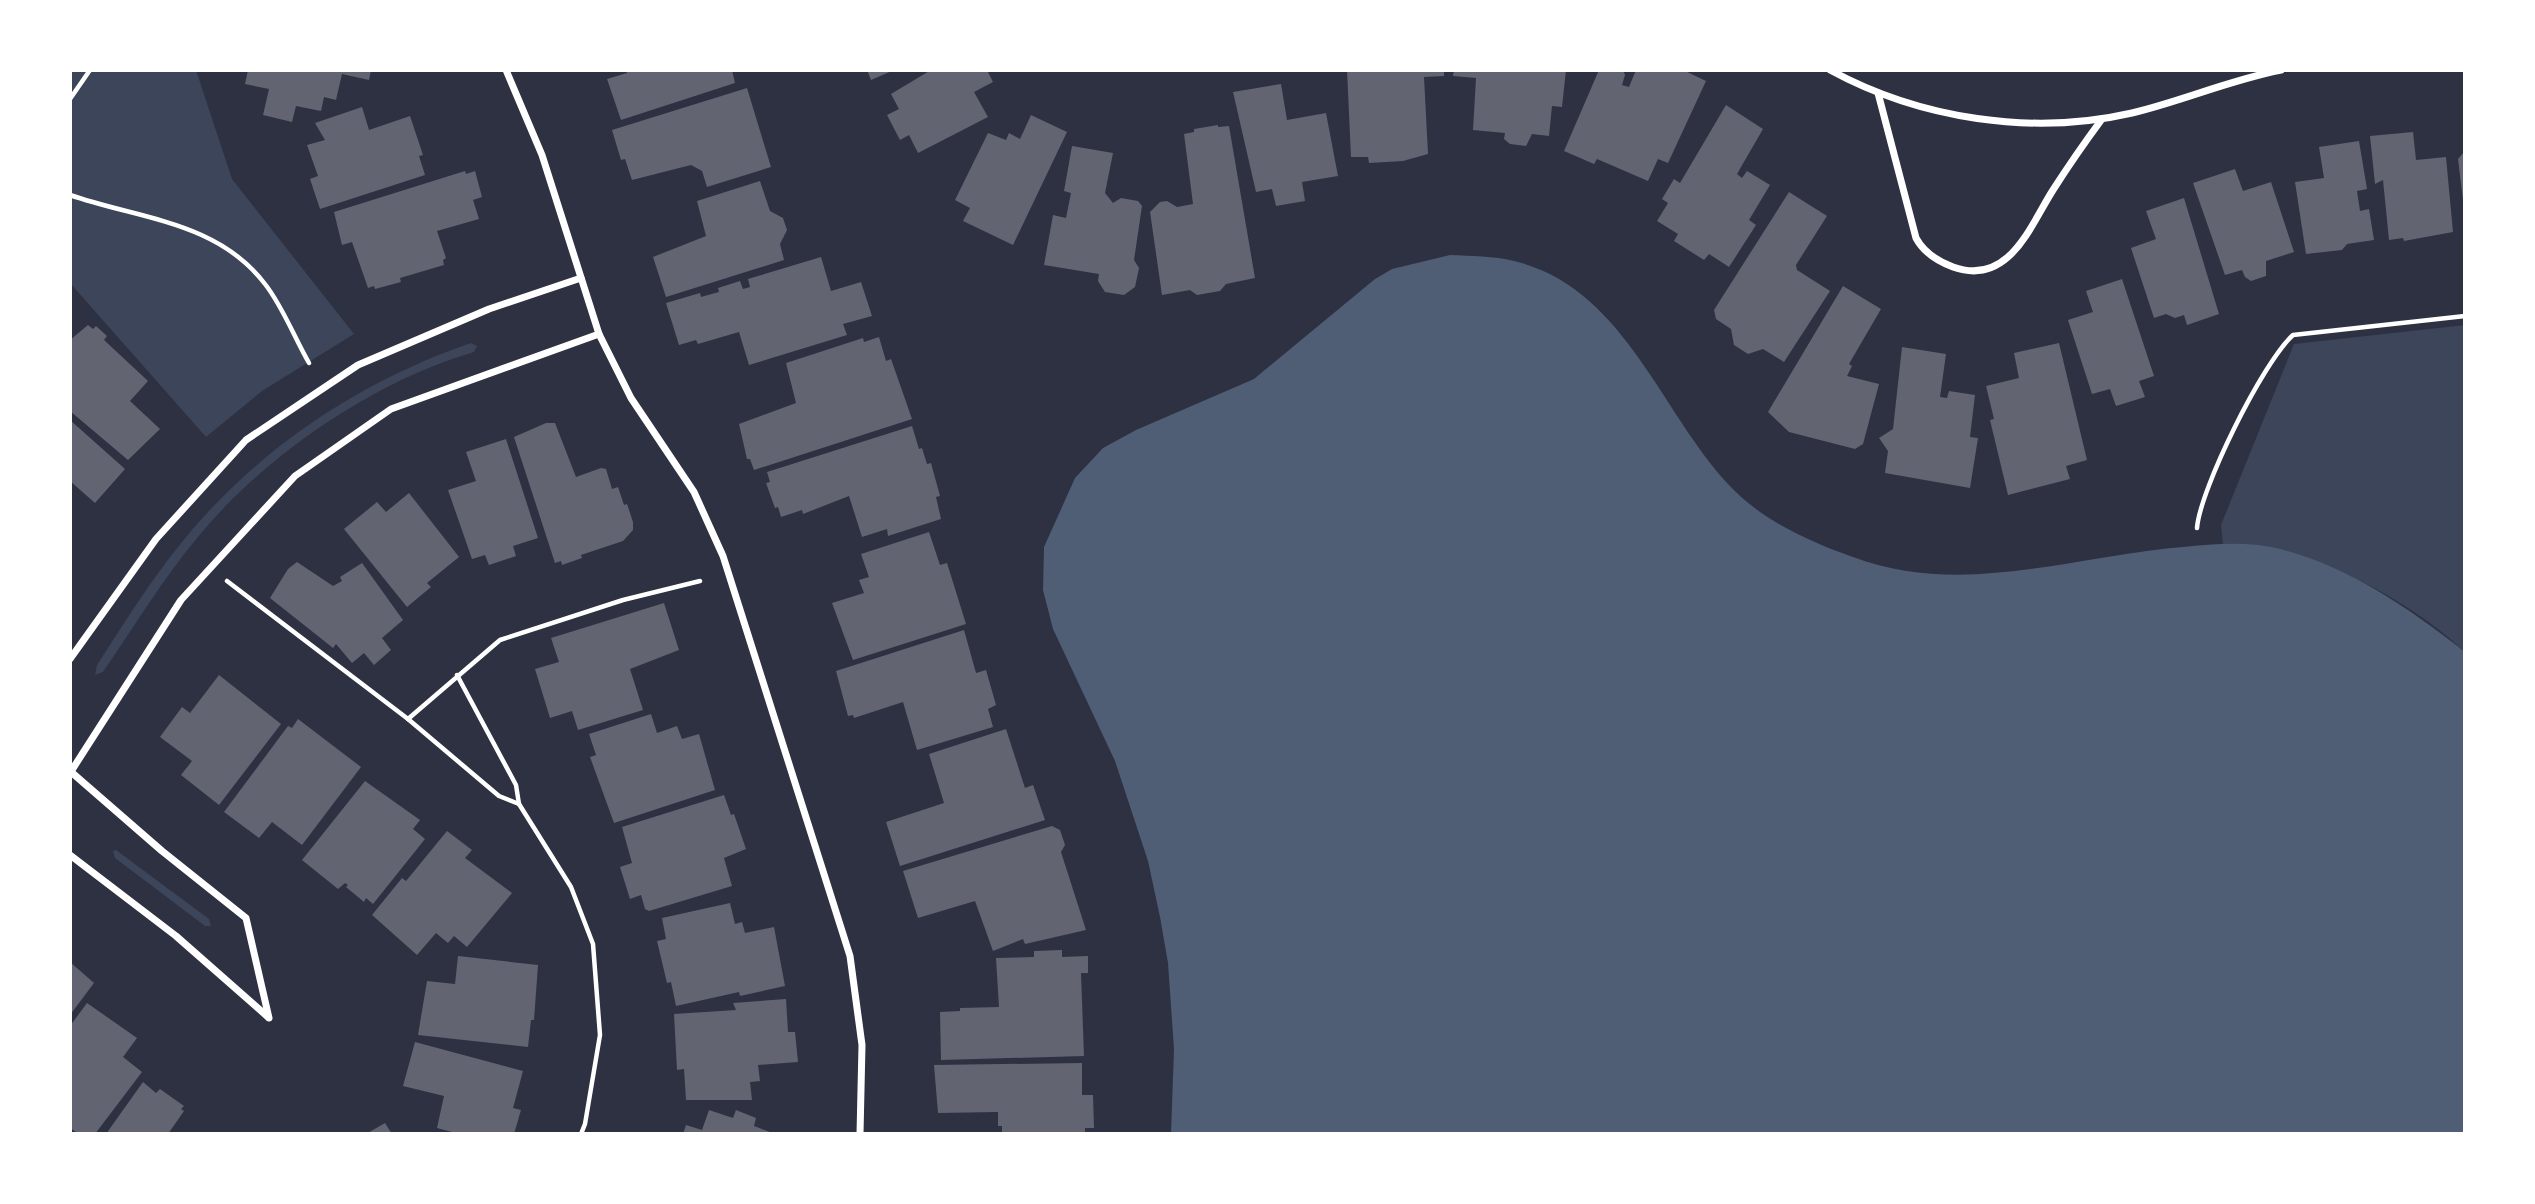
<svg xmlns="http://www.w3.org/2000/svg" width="2535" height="1204" viewBox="0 0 2535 1204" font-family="'IBM Plex Serif',serif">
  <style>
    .green { fill: #3c4559 }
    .water { fill: #4f5d75 }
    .building { fill: #626471 }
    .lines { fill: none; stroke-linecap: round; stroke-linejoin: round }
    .path { stroke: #fff; stroke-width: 4.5 }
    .minor { stroke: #fff; stroke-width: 7 }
  </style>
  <rect width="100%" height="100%" fill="#2d3142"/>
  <g class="green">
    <polygon points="70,70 196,70 232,179 354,334 262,391 206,437 70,283"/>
    <path d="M2465,325V652C2408,598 2303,542 2223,545L2221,525L2294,344Z"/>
    <path d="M471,343L477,346L474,352C374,381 264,456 198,537C162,580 134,627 103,672L95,675L97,665C123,625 148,584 178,547C253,452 357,382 471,343Z"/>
    <polygon points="116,850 209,919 211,926 205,926 115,858 113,851"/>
  </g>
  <path class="water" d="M1450,255C1471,256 1494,256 1514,261C1623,287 1659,409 1728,484C1761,520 1808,541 1853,557C1962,598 2072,556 2183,547C2213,544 2246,541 2276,548C2346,565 2404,605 2460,648L2465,652V1134H1171L1174,1049L1168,963L1160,917L1148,861L1115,761L1053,629L1043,590L1044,547L1075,478L1103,448L1136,430L1254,379L1375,279L1392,269Z"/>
  <g class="building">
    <polygon points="248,70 371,70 369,80 342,74 336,100 324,97 321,111 296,106 292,122 263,115 269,89 245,84"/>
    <polygon points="626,70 732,70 735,83 621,120 607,79 627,73"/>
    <polygon points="867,70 894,70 871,80"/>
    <polygon points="931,70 987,70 993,82 974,92 988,117 918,153 909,135 900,140 887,115 899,109 891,94"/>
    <polygon points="1347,70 1444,70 1444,76 1424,77 1428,154 1403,161 1369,163 1368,157 1351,157"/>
    <polygon points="1454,70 1566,70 1562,107 1552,106 1549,136 1532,134 1526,146 1510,144 1504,139 1505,133 1473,130 1476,78 1453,76"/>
    <polygon points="1599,70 1623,70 1625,75 1622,85 1629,87 1636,70 1683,70 1706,81 1668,163 1658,159 1648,181 1597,159 1594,164 1564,151"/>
    <polygon points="1281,84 1287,120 1326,113 1338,176 1302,182 1305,201 1276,206 1272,189 1256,192 1233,92"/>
    <polygon points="747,88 771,167 707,187 702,171 691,165 632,180 625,159 621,160 612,130"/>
    <polygon points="1726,105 1763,129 1737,174 1742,178 1747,171 1770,185 1749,220 1756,225 1729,267 1709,254 1704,260 1674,241 1678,234 1657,221 1668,203 1662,199 1674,179 1680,183"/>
    <polygon points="362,107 369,130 410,116 423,155 419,156 425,175 320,209 310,179 318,176 307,145 325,140 315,123"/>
    <polygon points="1031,115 1067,132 1013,245 963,221 970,208 955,200 988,133 1006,140 1009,133 1020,139"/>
    <polygon points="1218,125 1218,127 1229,126 1255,278 1226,284 1220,291 1197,295 1190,290 1162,295 1150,212 1160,202 1167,201 1177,207 1193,204 1184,134 1194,132 1194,129"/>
    <polygon points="2413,132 2416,160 2446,157 2453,232 2404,241 2403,238 2389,240 2383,180 2375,184 2370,136"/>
    <polygon points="2359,141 2367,189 2357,191 2360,211 2369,209 2374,240 2347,244 2342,250 2306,254 2295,182 2324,178 2319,147"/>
    <polygon points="1072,146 1113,153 1105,193 1113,203 1121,198 1138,201 1142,206 1134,260 1139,268 1135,287 1124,295 1105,292 1098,281 1099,274 1044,265 1053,215 1066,218 1071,193 1064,191"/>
    <polygon points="2465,151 2465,200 2463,200 2458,159"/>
    <polygon points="2235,169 2243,191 2271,182 2294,252 2266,261 2266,276 2251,281 2245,277 2242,270 2225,275 2193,183"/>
    <polygon points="465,171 466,174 475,171 482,197 473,200 479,219 437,231 446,258 443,260 444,265 400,278 401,282 375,289 374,286 368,288 352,242 342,245 334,212"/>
    <polygon points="760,181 770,211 783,218 787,230 780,244 784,260 666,297 653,257 706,236 697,201"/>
    <polygon points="1789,192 1827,216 1796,265 1797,270 1830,291 1784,362 1763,349 1748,354 1734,345 1731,329 1716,319 1714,310"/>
    <polygon points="2184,198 2219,314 2187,325 2184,315 2175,318 2166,314 2154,318 2131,248 2156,239 2146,211"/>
    <polygon points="821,257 831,291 861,282 872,316 843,324 847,335 749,365 739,332 698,344 696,340 679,345 666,303 700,293 701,297 719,292 718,288 740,281 743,289 750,287 748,279"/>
    <polygon points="2122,279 2154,376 2139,381 2145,397 2116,406 2110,389 2092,394 2068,320 2093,312 2086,291"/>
    <polygon points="1843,286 1881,309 1849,364 1852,366 1847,376 1879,384 1863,444 1855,449 1789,432 1768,412"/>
    <polygon points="88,325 93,329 96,326 107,336 104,340 148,381 130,401 160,429 128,460 70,411 70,340"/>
    <polygon points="879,337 886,361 891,359 912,419 754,470 750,459 747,459 739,424 796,403 786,363 863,338 864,342"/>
    <polygon points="2059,343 2087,460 2066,466 2070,479 2008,495 1990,420 1994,419 1986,386 2019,378 2014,353"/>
    <polygon points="1902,347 1946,354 1940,397 1947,398 1949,391 1975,395 1970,437 1978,438 1970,488 1885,473 1888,451 1879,438 1893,429"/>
    <polygon points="70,420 125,469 95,503 70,481"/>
    <polygon points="546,423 555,423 576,477 601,468 606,469 612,489 618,487 624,505 627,504 633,522 633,530 623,541 581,555 582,558 562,565 561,561 555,563 514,437"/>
    <polygon points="912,426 919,449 922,448 927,464 931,463 940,496 936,497 941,519 888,536 887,529 862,537 849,496 803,514 802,510 781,517 778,507 775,508 766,483 770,482 767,472"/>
    <polygon points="506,439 538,538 513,546 516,556 489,565 485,555 472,559 448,490 476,481 466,452"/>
    <polygon points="409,493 459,557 427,583 431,587 407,607 344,529 377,502 386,512"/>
    <polygon points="929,532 940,565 947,563 966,624 853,660 832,603 864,593 859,580 869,577 861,554"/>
    <polygon points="297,562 333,586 342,581 340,577 362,563 403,620 382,638 391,650 374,665 364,653 352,663 336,644 333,648 270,598 288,569"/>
    <polygon points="664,603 679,650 630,669 643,710 578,730 572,711 550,718 535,669 559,662 551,638"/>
    <polygon points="964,630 976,673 986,670 996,705 988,709 993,727 917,750 903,702 854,718 853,715 848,716 836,671"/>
    <polygon points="219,675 281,724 219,805 181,775 192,761 160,737 182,707 190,713"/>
    <polygon points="651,714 657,733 677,726 682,739 699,734 715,790 614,823 590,757 596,755 589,734"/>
    <polygon points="298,719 361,767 302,845 272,822 259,838 224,812 288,726 292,728"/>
    <polygon points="1006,729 1025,788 1033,785 1045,820 900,866 886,822 944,803 929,754"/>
    <polygon points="365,781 420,820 413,829 425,839 373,904 366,898 364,902 346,887 348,885 345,883 338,889 302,860"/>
    <polygon points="724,795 731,815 734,814 746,849 724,858 732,886 649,911 645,909 641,895 630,899 620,867 632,863 622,827"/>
    <polygon points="1052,826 1060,830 1065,845 1061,852 1086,930 1025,944 1023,939 993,951 975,901 918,918 903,871"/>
    <polygon points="447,831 472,850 465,858 512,893 467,947 454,936 448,943 436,933 417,955 372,915 402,878 406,881"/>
    <polygon points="730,903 735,924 742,922 745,933 774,927 785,986 740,996 739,992 676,1006 671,982 667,983 657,941 666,939 662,918"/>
    <polygon points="1062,950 1062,957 1088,956 1088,973 1081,973 1084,1056 941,1060 940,1012 960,1011 960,1008 999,1007 996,958 1034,957 1034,951"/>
    <polygon points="458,956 538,965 534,1020 531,1020 528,1047 418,1035 427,981 455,984"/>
    <polygon points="70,962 94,983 70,1015"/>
    <polygon points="786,999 788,1032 795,1032 798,1062 758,1065 760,1081 750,1082 752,1100 686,1100 684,1069 677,1070 674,1014 736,1010 733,1003"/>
    <polygon points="87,1003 137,1038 123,1057 142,1072 95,1134 79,1134 70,1128 70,1026"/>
    <polygon points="415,1042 523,1071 513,1108 521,1110 514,1134 459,1134 437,1128 444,1096 403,1086"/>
    <polygon points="1082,1063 1082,1095 1093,1095 1094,1128 1085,1128 1085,1134 1002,1134 1002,1126 998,1126 998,1112 938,1113 934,1065"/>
    <polygon points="143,1082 156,1093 160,1089 184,1106 181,1109 184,1111 168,1134 106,1134"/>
    <polygon points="709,1110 733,1118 736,1110 756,1118 754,1126 775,1134 683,1134 686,1125 702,1130"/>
    <polygon points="385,1123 392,1134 366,1134"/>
  </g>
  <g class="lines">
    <g class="path">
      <polyline points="70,99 90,70"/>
      <path d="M70,195C139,219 217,221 265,284C283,307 294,337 309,363"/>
      <path d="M2197,528C2200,489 2263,362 2293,335L2465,316"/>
      <polyline points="227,581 408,719 499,796 519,804 571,887 593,944 600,1035 585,1124 581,1134"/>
      <polyline points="457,675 516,785 519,804"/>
      <polyline points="408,719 500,640 623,600 700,581"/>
    </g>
    <g class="minor">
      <polyline points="506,70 542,155 599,334 631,398 694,492 723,556 850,956 862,1045 860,1134"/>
      <path d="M1830,70C1920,119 2032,136 2132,113C2182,101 2230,80 2281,70"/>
      <path d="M1878,93L1916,238C1924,253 1937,261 1953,267C2009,287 2030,226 2053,190C2069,165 2085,142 2102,119"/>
      <polyline points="70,659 156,539 246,440 358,365 489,309 581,278"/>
      <polyline points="70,771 162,851 246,918 269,1018"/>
      <polyline points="70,773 181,600 295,476 391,409 599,334"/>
      <polyline points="70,855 176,936 268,1017"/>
    </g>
  </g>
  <rect width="2535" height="1204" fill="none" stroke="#ffffff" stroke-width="144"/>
</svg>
